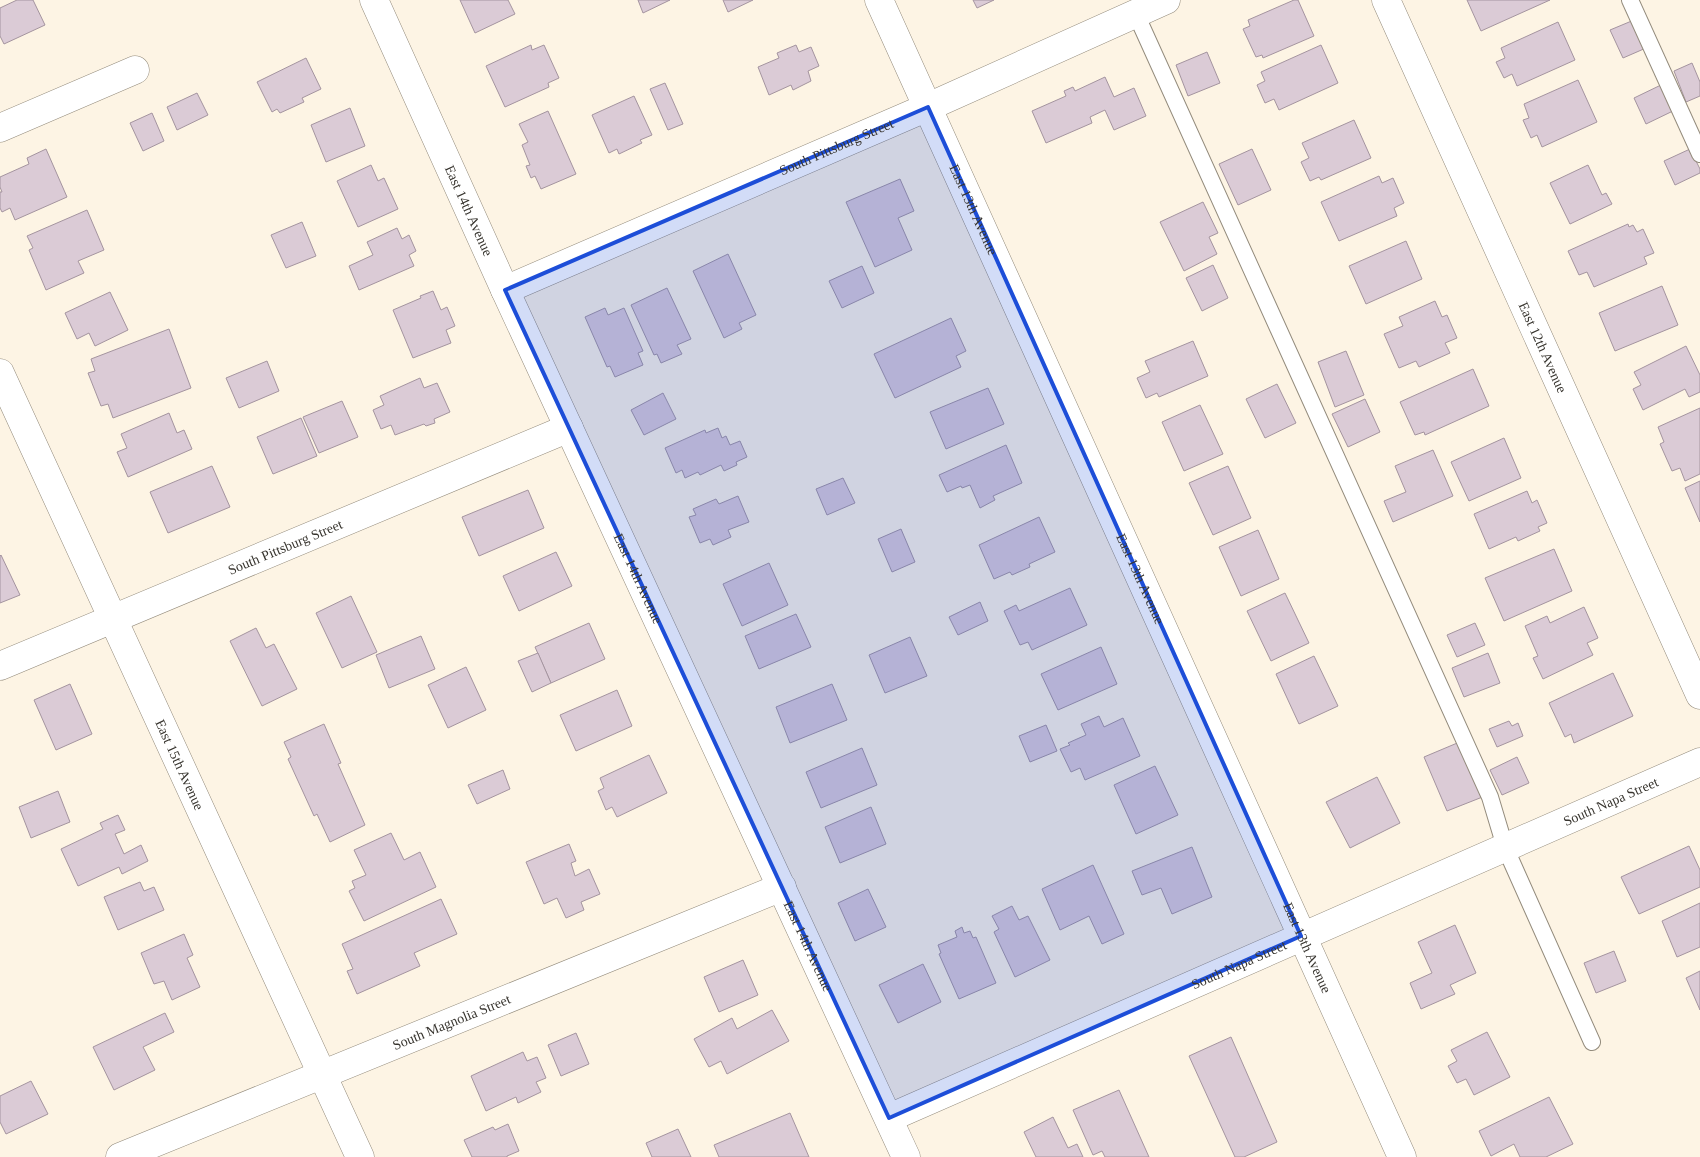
<svg xmlns="http://www.w3.org/2000/svg" width="1700" height="1157" viewBox="0 0 1700 1157" font-family="'Times New Roman',serif">
  <style>
    .building { fill: #dbcbd6; stroke: #a4949f }
    .lines { fill: none; stroke-linecap: round; stroke-linejoin: round }
    .service-casing { stroke: #938b7c; stroke-width: 18 }
    .minor-casing { stroke: #938b7c; stroke-width: 29 }
    .service { stroke: #fff; stroke-width: 16 }
    .minor { stroke: #fff; stroke-width: 28 }
    .marked { fill: #1d4ed8; fill-opacity: 0.2; stroke: #1d4ed8; stroke-width: 4; stroke-linejoin: round }
    .labels { text-anchor: middle; stroke-width: 4.5; stroke-linejoin: round; paint-order: stroke }
    .street-label { font-size: 14px; fill: #38352f; stroke: #fff }
  </style>
  <rect width="100%" height="100%" fill="#fdf4e4"/>
  <g class="building">
    <polygon points="17,0 33,0 45,25 4,44 0,36 0,8"/>
    <polygon points="460,0 508,0 515,14 475,33"/>
    <polygon points="638,0 670,0 643,13"/>
    <polygon points="723,0 753,0 728,12"/>
    <polygon points="973,0 994,0 977,8"/>
    <polygon points="1294,0 1298,0 1314,36 1263,58 1262,55 1256,57 1243,29 1250,26 1248,20"/>
    <polygon points="1467,0 1550,0 1481,31"/>
    <polygon points="1634,20 1646,48 1623,58 1610,30"/>
    <polygon points="1558,22 1575,60 1517,86 1512,74 1504,78 1496,62 1505,58 1501,48"/>
    <polygon points="531,45 532,50 544,45 559,78 548,83 549,87 505,107 486,66"/>
    <polygon points="796,45 799,52 811,47 819,66 808,71 811,81 793,90 791,85 769,95 758,67 779,58 777,53"/>
    <polygon points="1321,45 1338,83 1279,110 1274,99 1265,103 1257,85 1265,81 1261,72"/>
    <polygon points="1207,52 1220,83 1188,96 1176,65"/>
    <polygon points="306,58 321,89 302,98 304,102 280,113 277,109 272,112 257,82"/>
    <polygon points="1692,63 1700,82 1700,96 1686,102 1674,71"/>
    <polygon points="1105,77 1114,97 1134,88 1146,116 1114,130 1105,110 1090,117 1092,123 1046,143 1032,111 1066,96 1064,91 1073,87 1075,91"/>
    <polygon points="1578,80 1597,122 1542,147 1537,135 1531,138 1523,120 1529,118 1524,104"/>
    <polygon points="665,83 683,124 668,130 650,89"/>
    <polygon points="1663,84 1675,110 1646,124 1634,98"/>
    <polygon points="197,93 208,115 177,130 167,107"/>
    <polygon points="634,96 652,135 640,140 642,143 619,154 617,149 609,153 592,115"/>
    <polygon points="350,108 365,146 326,162 311,125"/>
    <polygon points="548,111 576,174 541,189 535,176 531,178 526,166 530,165 522,145 528,142 519,124"/>
    <polygon points="152,113 164,141 143,151 130,123"/>
    <polygon points="1354,120 1371,158 1321,180 1319,177 1310,181 1301,162 1309,158 1302,143"/>
    <polygon points="46,149 67,197 15,220 10,208 2,212 0,208 0,192 2,192 0,187 0,177 29,164 27,158"/>
    <polygon points="1252,149 1271,190 1238,205 1219,164"/>
    <polygon points="1690,149 1700,169 1700,173 1675,185 1664,161"/>
    <polygon points="371,165 378,181 384,178 398,209 358,227 337,181"/>
    <polygon points="1588,165 1602,195 1606,193 1612,204 1570,224 1550,183"/>
    <polygon points="1379,176 1382,183 1393,178 1404,203 1394,208 1397,216 1339,241 1321,202"/>
    <polygon points="900,179 914,211 898,218 912,250 875,267 846,202"/>
    <polygon points="1203,202 1218,233 1209,237 1217,254 1184,271 1160,222"/>
    <polygon points="87,210 104,250 78,261 84,273 46,290 29,250 33,248 27,236"/>
    <polygon points="302,222 316,256 286,268 271,235"/>
    <polygon points="1628,224 1629,227 1633,225 1637,232 1643,229 1654,253 1644,257 1647,264 1594,287 1587,272 1579,275 1568,251"/>
    <polygon points="397,228 402,239 409,235 416,251 409,255 414,266 359,290 349,266 373,255 367,242"/>
    <polygon points="1406,241 1422,279 1366,304 1349,266"/>
    <polygon points="728,254 756,315 739,323 742,329 724,338 693,271"/>
    <polygon points="1213,265 1228,298 1202,311 1186,278"/>
    <polygon points="862,266 874,293 842,308 829,281"/>
    <polygon points="1662,286 1678,325 1615,351 1599,313"/>
    <polygon points="667,288 691,339 677,345 682,354 661,363 657,354 654,355 631,305"/>
    <polygon points="433,291 441,310 447,307 455,326 446,330 451,343 413,358 393,310 421,298 420,296"/>
    <polygon points="110,292 128,330 95,346 89,333 77,339 65,313"/>
    <polygon points="1435,301 1442,317 1447,315 1457,338 1445,343 1450,353 1419,367 1416,361 1399,368 1384,334 1403,326 1399,317"/>
    <polygon points="605,308 608,315 624,308 643,351 638,353 643,365 615,377 610,366 607,367 585,317"/>
    <polygon points="951,318 966,351 956,356 961,367 895,398 874,354"/>
    <polygon points="169,329 191,388 113,418 108,404 101,406 88,373 95,371 91,359"/>
    <polygon points="1193,341 1208,376 1159,397 1157,393 1146,398 1137,378 1150,372 1145,361"/>
    <polygon points="1686,346 1700,375 1700,392 1689,397 1685,389 1643,410 1633,389 1641,385 1634,372"/>
    <polygon points="1346,351 1364,395 1335,407 1318,362"/>
    <polygon points="267,361 279,391 239,408 226,378"/>
    <polygon points="1473,369 1489,406 1425,435 1424,432 1415,435 1400,402"/>
    <polygon points="420,378 424,388 437,383 450,412 434,419 435,423 426,426 424,424 395,435 391,425 381,429 373,410 384,405 380,396"/>
    <polygon points="1277,384 1296,423 1265,438 1246,399"/>
    <polygon points="988,388 1004,424 946,449 930,412"/>
    <polygon points="663,393 676,419 644,435 631,410"/>
    <polygon points="1365,399 1380,432 1348,447 1332,414"/>
    <polygon points="342,401 358,437 319,453 303,417"/>
    <polygon points="1200,405 1223,454 1184,471 1162,422"/>
    <polygon points="1700,408 1700,474 1685,481 1680,468 1672,471 1660,444 1664,442 1658,427"/>
    <polygon points="169,413 177,433 184,430 192,449 128,477 117,452 127,448 121,434"/>
    <polygon points="301,418 317,456 273,474 257,437"/>
    <polygon points="718,428 722,438 726,436 730,445 740,441 747,457 736,462 737,465 724,471 721,465 700,475 698,472 685,478 682,470 676,473 665,448 705,430 706,433"/>
    <polygon points="1504,438 1521,478 1469,501 1451,462"/>
    <polygon points="1006,445 1022,483 993,496 995,500 980,508 970,485 962,488 961,486 947,492 939,475"/>
    <polygon points="1433,450 1453,496 1393,522 1384,501 1406,492 1395,466"/>
    <polygon points="212,466 230,507 168,533 150,492"/>
    <polygon points="1228,466 1251,518 1213,535 1189,483"/>
    <polygon points="843,478 855,503 827,515 816,489"/>
    <polygon points="1700,481 1700,522 1685,488"/>
    <polygon points="528,490 544,528 479,556 462,517"/>
    <polygon points="1527,491 1532,503 1537,500 1547,523 1538,527 1540,531 1518,541 1516,537 1489,549 1474,514"/>
    <polygon points="738,496 749,522 728,530 731,537 713,545 710,539 700,543 689,517 696,515 693,509 716,499 719,504"/>
    <polygon points="1039,517 1055,552 1029,564 1030,567 1012,575 1010,572 994,579 979,545"/>
    <polygon points="901,529 915,562 892,572 878,539"/>
    <polygon points="1258,530 1279,579 1241,596 1219,547"/>
    <polygon points="1554,549 1572,591 1504,621 1485,578"/>
    <polygon points="556,552 572,586 519,611 503,576"/>
    <polygon points="1,555 20,595 0,603 0,556"/>
    <polygon points="769,563 788,605 742,626 723,584"/>
    <polygon points="1070,588 1087,625 1032,650 1028,642 1020,645 1004,611 1016,605 1019,611"/>
    <polygon points="1285,593 1309,643 1271,661 1247,611"/>
    <polygon points="351,596 377,652 342,668 316,613"/>
    <polygon points="980,602 988,621 958,635 949,617"/>
    <polygon points="1584,607 1598,638 1587,643 1593,655 1543,679 1533,658 1538,656 1525,626 1547,616 1550,623"/>
    <polygon points="796,614 811,647 759,669 745,636"/>
    <polygon points="589,623 605,659 551,683 535,647"/>
    <polygon points="1475,623 1485,645 1457,657 1447,635"/>
    <polygon points="256,628 266,648 274,644 297,689 262,706 230,641"/>
    <polygon points="421,636 435,669 389,688 376,655"/>
    <polygon points="910,637 927,676 885,693 869,655"/>
    <polygon points="1101,647 1117,684 1058,710 1041,674"/>
    <polygon points="538,653 551,683 532,692 518,661"/>
    <polygon points="1488,653 1500,683 1464,697 1452,668"/>
    <polygon points="1314,656 1338,706 1299,724 1276,674"/>
    <polygon points="466,667 486,710 448,728 428,685"/>
    <polygon points="1613,673 1633,716 1574,743 1571,734 1565,737 1549,703"/>
    <polygon points="70,684 92,734 56,750 34,700"/>
    <polygon points="832,684 847,720 790,743 776,707"/>
    <polygon points="617,690 632,726 576,751 560,715"/>
    <polygon points="1099,716 1104,727 1123,718 1140,756 1085,780 1080,768 1071,772 1060,749 1070,745 1068,743 1086,735 1081,724"/>
    <polygon points="1509,721 1512,726 1518,723 1523,736 1497,747 1489,729"/>
    <polygon points="324,724 341,763 338,764 365,825 330,842 317,814 314,816 288,759 291,757 284,742"/>
    <polygon points="1046,725 1057,751 1030,762 1019,736"/>
    <polygon points="1462,741 1485,796 1447,811 1424,757"/>
    <polygon points="862,748 877,785 821,808 806,772"/>
    <polygon points="649,755 667,793 617,817 612,807 606,810 598,791 604,788 600,778"/>
    <polygon points="1517,757 1529,783 1502,795 1490,770"/>
    <polygon points="1155,766 1178,815 1136,834 1114,785"/>
    <polygon points="503,770 510,789 477,804 468,785"/>
    <polygon points="1377,777 1400,823 1350,848 1326,802"/>
    <polygon points="58,791 70,822 31,838 19,807"/>
    <polygon points="871,807 886,844 840,863 825,827"/>
    <polygon points="118,815 125,830 115,834 124,854 141,845 148,861 122,874 119,867 78,886 61,849 103,829 100,823"/>
    <polygon points="391,833 404,860 420,852 436,887 364,921 349,891 355,888 352,881 366,875 354,850"/>
    <polygon points="569,844 576,861 571,863 575,876 589,869 600,894 581,902 584,910 566,918 557,898 544,904 526,862"/>
    <polygon points="1689,846 1700,870 1700,887 1639,914 1621,877"/>
    <polygon points="1192,847 1212,897 1172,914 1161,888 1142,895 1132,871"/>
    <polygon points="1093,865 1124,934 1102,944 1089,916 1060,930 1042,889"/>
    <polygon points="140,882 144,891 154,887 164,910 118,930 104,897"/>
    <polygon points="868,889 886,927 855,941 838,903"/>
    <polygon points="441,899 457,934 414,953 420,966 357,994 347,971 353,969 342,944"/>
    <polygon points="1700,903 1700,947 1677,957 1662,921"/>
    <polygon points="1012,906 1019,920 1028,916 1050,960 1015,977 994,932 999,929 992,916"/>
    <polygon points="1455,925 1476,973 1450,985 1455,994 1421,1009 1410,983 1432,973 1418,942"/>
    <polygon points="962,927 964,933 970,931 973,938 976,937 996,983 959,999 939,954 941,953 938,945 957,937 955,931"/>
    <polygon points="184,934 193,955 187,958 200,987 172,1000 164,981 154,984 141,953"/>
    <polygon points="1614,951 1626,981 1596,993 1584,963"/>
    <polygon points="743,960 758,995 719,1012 704,977"/>
    <polygon points="923,964 941,1002 898,1023 879,985"/>
    <polygon points="1700,971 1700,1010 1686,978"/>
    <polygon points="772,1010 789,1041 727,1074 721,1061 709,1067 694,1039 732,1018 737,1029"/>
    <polygon points="165,1013 174,1032 143,1047 155,1070 114,1090 93,1047"/>
    <polygon points="1487,1032 1510,1077 1474,1095 1466,1079 1457,1083 1448,1066 1457,1061 1451,1050"/>
    <polygon points="576,1033 589,1064 561,1076 548,1045"/>
    <polygon points="1231,1037 1277,1142 1244,1157 1235,1157 1189,1056"/>
    <polygon points="523,1052 527,1061 537,1057 546,1078 536,1082 541,1092 518,1103 516,1097 486,1111 471,1076"/>
    <polygon points="31,1081 48,1114 6,1134 0,1122 0,1096"/>
    <polygon points="1119,1090 1149,1157 1105,1157 1102,1151 1093,1155 1073,1110"/>
    <polygon points="1549,1097 1573,1144 1546,1157 1520,1157 1514,1144 1491,1156 1479,1131"/>
    <polygon points="790,1113 809,1157 719,1157 714,1145"/>
    <polygon points="1053,1117 1068,1148 1077,1144 1083,1157 1036,1157 1024,1132"/>
    <polygon points="508,1124 519,1151 507,1156 507,1157 472,1157 464,1140 493,1127 495,1130"/>
    <polygon points="678,1129 691,1157 652,1157 646,1143"/>
  </g>
  <g class="lines">
    <g class="service-casing">
      <g id="service">
        <polyline points="1630,0 1700,154"/>
        <polyline points="1136,14 1490,797 1505,847 1592,1042"/>
      </g>
    </g>
    <g class="minor-casing">
      <g id="minor">
        <path id="s1" d="M374,0L505,290L906,1157"/>
        <path id="s2" d="M879,0L1402,1157"/>
        <path id="s3" d="M1386,0L1700,695"/>
        <polyline points="0,128 135,70"/>
        <path id="s4" d="M505,290L928,107L1166,0"/>
        <path id="s5" d="M0,373L360,1157"/>
        <path id="s6" d="M0,666L569,428"/>
        <path id="s7" d="M889,1118L1700,762"/>
        <path id="s8" d="M120,1157L782,887"/>
      </g>
    </g>
    <use href="#service" class="service"/>
    <use href="#minor" class="minor"/>
  </g>
  <path class="marked" d="M928,107L1301,936L889,1118L505,290Z"/>
  <g class="labels">
    <g class="street-label">
      <text dy="5" stroke="none"><textPath href="#s4" startOffset="361">South Pittsburg Street</textPath></text>
      <text dy="5" stroke="none"><textPath href="#s2" startOffset="230">East 13th Avenue</textPath></text>
      <text dy="5" stroke="none"><textPath href="#s1" startOffset="231">East 14th Avenue</textPath></text>
      <text dy="5" stroke="none"><textPath href="#s3" startOffset="381">East 12th Avenue</textPath></text>
      <text dy="5" stroke="none"><textPath href="#s6" startOffset="309">South Pittsburg Street</textPath></text>
      <text dy="5" stroke="none"><textPath href="#s1" startOffset="636">East 14th Avenue</textPath></text>
      <text dy="5" stroke="none"><textPath href="#s2" startOffset="635">East 13th Avenue</textPath></text>
      <text dy="5" stroke="none"><textPath href="#s5" startOffset="431">East 15th Avenue</textPath></text>
      <text dy="5" stroke="none"><textPath href="#s7" startOffset="788">South Napa Street</textPath></text>
      <text dy="5" stroke="none"><textPath href="#s1" startOffset="1041">East 14th Avenue</textPath></text>
      <text dy="5" stroke="none"><textPath href="#s2" startOffset="1040">East 13th Avenue</textPath></text>
      <text dy="5" stroke="none"><textPath href="#s7" startOffset="382">South Napa Street</textPath></text>
      <text dy="5" stroke="none"><textPath href="#s8" startOffset="358">South Magnolia Street</textPath></text>
    </g>
  </g>
</svg>
